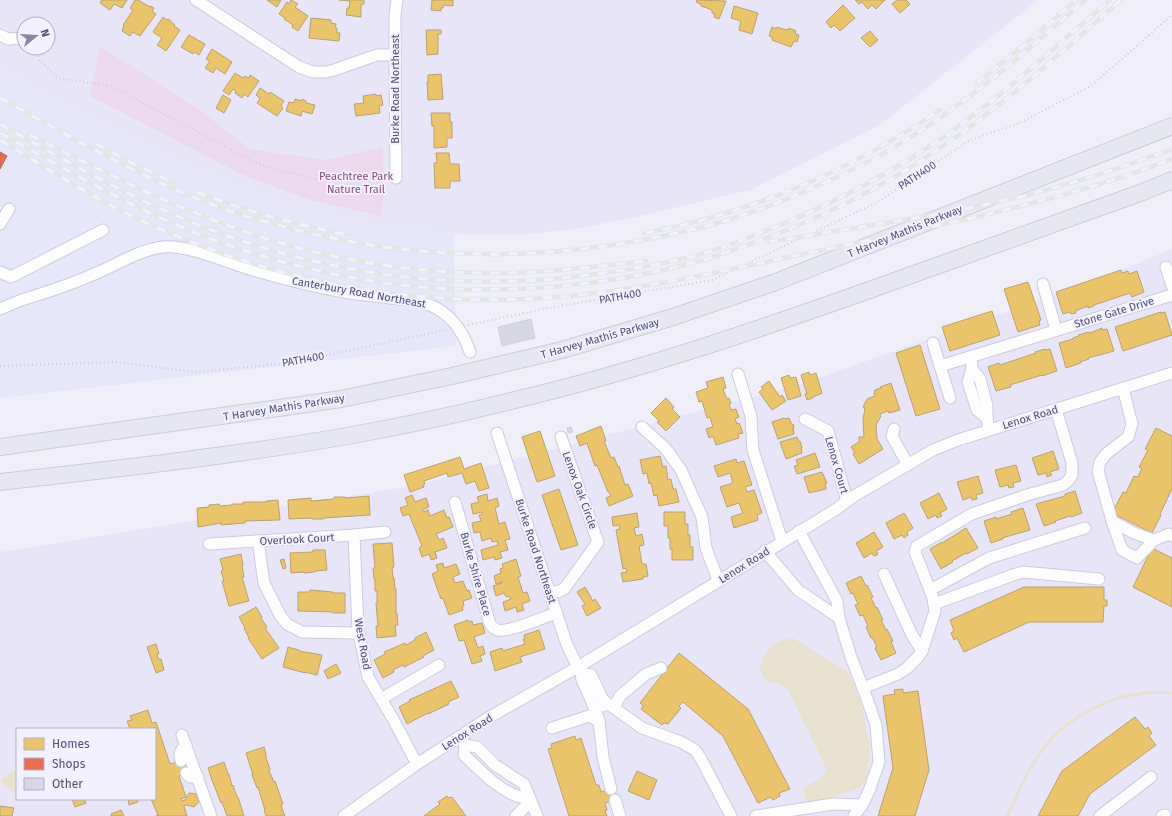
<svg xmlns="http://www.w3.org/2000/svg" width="1172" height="816" viewBox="0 0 1172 816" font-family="'Fira Sans',sans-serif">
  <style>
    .residential { fill: #e8e5f9; fill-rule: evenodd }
    .commercial { fill: #e6e7fa }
    .green { fill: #edd9ed }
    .water { fill: #e9e1cf }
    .homes { fill: #e9c46a; stroke: #baa16e }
    .shops { fill: #e76f51; stroke: #b9665c }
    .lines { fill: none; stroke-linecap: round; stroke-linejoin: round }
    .stream { stroke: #e9e1cf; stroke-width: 3 }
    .building { fill: #d6d6e5; stroke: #d1d0e1 }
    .minor-casing { stroke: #ccccda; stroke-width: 13 }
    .highway-casing { stroke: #ccccd9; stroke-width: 18 }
    .path { stroke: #cdcdd9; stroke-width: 2; stroke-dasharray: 1 3; stroke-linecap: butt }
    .minor { stroke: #fdfcfe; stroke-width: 11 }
    .highway { stroke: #e7e7f1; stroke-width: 16 }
    .rail-casing { stroke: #e2e6e4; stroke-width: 4.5 }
    .rail { stroke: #f3f0ff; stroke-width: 3; stroke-dasharray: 9; stroke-linecap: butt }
    .labels { text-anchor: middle; stroke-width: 4; stroke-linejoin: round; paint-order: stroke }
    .street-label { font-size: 11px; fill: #4d5077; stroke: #f3f0ff }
    .park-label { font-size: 11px; fill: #884b77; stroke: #f3f0ff }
  </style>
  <rect width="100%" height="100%" fill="#f0eef8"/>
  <g class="residential">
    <path d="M0,0H1038L880,125L750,190L636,217L576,229L518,235L454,234L369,224L265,196L175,160L0,69ZM24,24H48V48H24Z"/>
    <path d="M1172,249V816H0V552L412,486L795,386L1097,280ZM17,729H155V799H17Z"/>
  </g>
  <polygon class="commercial" points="0,69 175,160 265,196 369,224 454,234 456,346 0,398"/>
  <polygon class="green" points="100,46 201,111 250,149 326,160 383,147 384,191 381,216 310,200 241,174 90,96"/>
  <g class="water">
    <path d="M793,638L849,673L861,703L870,745V754L866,781L859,788L826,800L808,802C795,784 816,784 822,777C825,775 825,772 826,768L787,688C784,687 781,685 778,684C773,682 769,683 764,678C754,667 766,647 778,642C782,640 788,639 793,638Z"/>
    <polygon points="14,769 17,772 17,795 0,781"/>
  </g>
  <g class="homes">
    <polygon points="102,0 127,0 122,8 114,4 110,10 100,3"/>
    <polygon points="135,0 138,0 150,7 151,6 154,8 152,11 156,14 140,36 133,32 130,36 122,31 124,26 123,25 133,10 130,8"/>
    <polygon points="267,0 281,0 277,7"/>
    <polygon points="291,0 298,4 295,7 308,16 298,31 292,27 293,25 284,19 285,18 279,14 287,2 289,4"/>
    <polygon points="339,0 364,0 364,4 361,4 361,17 346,15 347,8 349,8 350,1"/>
    <polygon points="432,0 453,0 453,6 443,5 443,8 441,8 441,11 431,10"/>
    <polygon points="697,0 726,1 719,19 714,17 715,14 712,13 712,10 701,6 701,4 696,2"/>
    <polygon points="855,0 885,0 876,9 872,5 868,9 862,2 859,4"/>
    <polygon points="897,0 906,0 910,4 900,13 892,4"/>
    <polygon points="843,5 855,18 840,31 834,25 831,28 826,22"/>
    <polygon points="734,6 758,13 752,34 739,30 741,21 731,18"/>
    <polygon points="163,17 167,20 168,19 171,21 171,22 175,25 174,26 180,30 166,51 157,45 162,38 153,32"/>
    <polygon points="311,18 331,20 331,23 336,24 335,28 337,28 337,33 340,33 339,41 309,38"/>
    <polygon points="772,27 777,29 777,27 786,30 786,29 789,30 789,28 796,31 795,34 799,35 797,42 794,41 791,47 772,40 773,38 769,36"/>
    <polygon points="426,30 441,30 441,34 438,34 438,54 427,55"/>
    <polygon points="870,31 878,40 870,47 861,38"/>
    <polygon points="189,35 205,44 199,55 194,52 193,54 181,47"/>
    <polygon points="212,49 232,62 225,74 216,68 213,73 205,68 210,61 206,59"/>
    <polygon points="235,73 243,78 245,76 249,78 250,75 259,81 248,97 244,94 242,98 235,93 236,91 233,89 229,95 223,91"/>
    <polygon points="441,74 443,99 428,100 427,82 428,82 428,75"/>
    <polygon points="260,88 269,94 270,92 284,101 281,106 283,108 277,116 257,103 260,98 256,95"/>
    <polygon points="376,94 376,96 381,95 383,105 379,106 380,113 356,116 354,104 364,103 363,96"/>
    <polygon points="223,95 231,100 224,113 216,108"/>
    <polygon points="295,99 302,101 302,99 306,101 306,103 315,105 312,114 302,111 301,116 286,111 289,102 294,103"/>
    <polygon points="431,113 450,113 450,122 452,122 452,138 447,138 447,147 434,148 434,126 432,126"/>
    <polygon points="436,153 449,153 450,164 459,164 460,181 450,181 450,188 435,188 434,163 437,163"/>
    <polygon points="1121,270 1122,273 1128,271 1129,274 1137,271 1144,292 1132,297 1130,293 1094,305 1094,306 1088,308 1088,306 1075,311 1076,313 1071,314 1070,312 1063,314 1056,292"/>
    <polygon points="1028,282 1041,320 1039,321 1040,325 1018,332 1004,289"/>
    <polygon points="992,311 1000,335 950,351 942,327"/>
    <polygon points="1161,312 1161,313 1165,312 1172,335 1123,351 1115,327"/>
    <polygon points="1102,328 1102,330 1107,329 1114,351 1088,358 1089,359 1080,362 1081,363 1066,368 1059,343 1073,339 1073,338 1079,336 1078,335 1089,332 1090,333"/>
    <polygon points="920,345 940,409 916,416 896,353"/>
    <polygon points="1045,349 1045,350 1050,349 1057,371 1042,376 1042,375 1010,385 1011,387 996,391 988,367 999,363 1000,365 1036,353 1035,352"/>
    <polygon points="809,372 810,375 816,373 822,393 813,397 813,398 807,400 805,394 807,394 801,375"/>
    <polygon points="789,375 790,378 796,377 801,396 788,400 781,378"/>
    <polygon points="723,377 726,388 723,389 727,399 729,398 731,403 729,404 731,410 736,409 739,417 735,419 737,424 739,423 743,433 738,434 739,438 716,445 713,436 709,438 706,429 713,427 710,417 707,418 702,401 699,402 696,392 708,388 706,382"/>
    <polygon points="769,381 780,397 782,395 786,401 772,410 759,392 763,389 761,387"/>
    <polygon points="891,383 900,410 889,413 888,411 880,414 880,415 881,416 876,425 877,439 883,449 859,464 853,454 855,453 851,447 859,442 859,437 864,437 863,420 865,408 863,407 867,399 875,396 874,394 875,390 881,388 880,387"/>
    <polygon points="666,398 674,407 672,409 680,417 666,431 657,422 659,421 651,413"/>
    <polygon points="784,418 785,419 789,418 792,425 793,424 794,428 793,428 794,434 778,439 772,422"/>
    <polygon points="601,426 606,441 604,441 611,458 614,457 618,467 619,466 625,485 628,484 633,496 609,506 606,498 611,496 609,492 608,492 597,465 595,466 587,443 580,446 576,436"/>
    <polygon points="1156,428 1172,436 1172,489 1160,514 1161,515 1152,533 1112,513 1123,492 1126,493 1134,476 1138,477 1142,468 1139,467 1148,450 1145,449"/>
    <polygon points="540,431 555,476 537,482 522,437"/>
    <polygon points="797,437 799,442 800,441 802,448 801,448 802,453 786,459 780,442"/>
    <polygon points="1053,451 1059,469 1050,472 1052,475 1047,477 1046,473 1038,475 1032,458"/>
    <polygon points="815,453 820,467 797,474 794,466 798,465 796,460"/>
    <polygon points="660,456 663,467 666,466 668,480 671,479 673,489 676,489 679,502 659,506 657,495 654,496 651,483 649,484 647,473 643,474 640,460"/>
    <polygon points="460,457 464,469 481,463 489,488 479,491 475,481 466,484 462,473 448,477 447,473 424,481 425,484 423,485 424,487 410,492 404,475"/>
    <polygon points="736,459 737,463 744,461 752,485 745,487 747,492 754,490 762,513 757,515 758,520 734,528 731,517 743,513 739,503 727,507 720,487 733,483 730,473 718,477 714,466"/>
    <polygon points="1016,465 1021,481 1013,483 1014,487 1013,487 1009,488 1008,485 1000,487 995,470"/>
    <polygon points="822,472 827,483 825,483 826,489 809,493 804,477"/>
    <polygon points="978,476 983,493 976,495 977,499 972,500 971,497 963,500 957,482"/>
    <polygon points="559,489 578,545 561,550 542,495"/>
    <polygon points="1075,491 1082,513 1071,517 1070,516 1055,521 1056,522 1044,526 1036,504 1065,496 1065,494"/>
    <polygon points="939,493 947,509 940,513 942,516 937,518 936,515 928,519 920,503"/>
    <polygon points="487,494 488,501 497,498 499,506 495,508 499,524 505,522 510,539 505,540 508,550 500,552 502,558 495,560 494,557 483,560 481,550 498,545 497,541 492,542 491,538 482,541 480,532 474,533 472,523 481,521 479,515 483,514 482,512 473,514 471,504 479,502 477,497"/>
    <polygon points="412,495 415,502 426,498 429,507 422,510 423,512 428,510 430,516 444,510 447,518 449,517 453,527 436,534 439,540 443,538 447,548 435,552 437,558 431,560 429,554 422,557 419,548 422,546 409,514 403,516 400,508 408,505 405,498"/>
    <polygon points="369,496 370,515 323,518 323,519 312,519 312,518 289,519 288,500 311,498 311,501 334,499 334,497 345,497 346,498"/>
    <polygon points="278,500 280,520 245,521 245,523 221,525 221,523 198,527 197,508 209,507 209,505 219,504 220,506 232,505 232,504 243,504 243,502 266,502 266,501"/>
    <polygon points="1023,508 1030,530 1002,538 1003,539 991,543 984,521 996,517 996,519 1012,514 1011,512"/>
    <polygon points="664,512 685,512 685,524 688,524 688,535 690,535 690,547 693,547 693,560 672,560 672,549 670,549 670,538 668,538 668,526 664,526"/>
    <polygon points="637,513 639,527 634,528 636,536 642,534 644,545 639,546 642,564 646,564 648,576 643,577 643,579 623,582 621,573 627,572 626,568 623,569 616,530 620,529 619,525 613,526 612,517"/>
    <polygon points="904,513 913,528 907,532 908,535 904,538 902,535 894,539 886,523"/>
    <polygon points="966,528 978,548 967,554 966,553 952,561 953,562 941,569 930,549 942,542 942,543"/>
    <polygon points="874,532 883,547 876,551 878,554 877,555 874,556 872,553 864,558 856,543"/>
    <polygon points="392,543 394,567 392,567 393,578 394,578 395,589 396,589 396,613 397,613 398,625 395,625 396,636 377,638 376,626 378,626 376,603 377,603 377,591 375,591 375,579 374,579 373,568 375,568 373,544"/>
    <polygon points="1152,548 1172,558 1172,607 1133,587"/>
    <polygon points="313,550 325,550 327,570 315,571 315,572 304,573 304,572 291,573 290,553 313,552"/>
    <polygon points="241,554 243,566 242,566 244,577 242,577 249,601 229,606 222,581 224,581 221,571 223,570 220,559"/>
    <polygon points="284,559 286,568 283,569 280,560"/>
    <polygon points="516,559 521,576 518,577 523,593 527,592 530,601 522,604 524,610 517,612 516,607 505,611 503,602 511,599 509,596 506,597 504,593 496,596 493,586 502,583 502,582 496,584 494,576 501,573 500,569 503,568 502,564"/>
    <polygon points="443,563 444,568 456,564 460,574 453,577 455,583 463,581 467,591 469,590 472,598 463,601 464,606 462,607 463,610 449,615 443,598 441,599 432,574 438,571 436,565"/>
    <polygon points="861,576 866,586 867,585 873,597 871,598 876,608 877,607 883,620 881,620 886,630 887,629 893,641 891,642 896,653 881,660 875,648 877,647 872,637 871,638 866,627 868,626 863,615 860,616 855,605 858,604 853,593 851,594 846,583"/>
    <polygon points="585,587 593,601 595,599 601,608 587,616 582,606 585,604 577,592"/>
    <polygon points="1024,587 1104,587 1104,600 1107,600 1107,606 1104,606 1103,622 1029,622 964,652 957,638 954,640 951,633 954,631 950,620"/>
    <polygon points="310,590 333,592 333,593 345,593 345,613 333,613 333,612 298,611 298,592 310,592"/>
    <polygon points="256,607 262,617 261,618 267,627 265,628 279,648 262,659 248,638 249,638 244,628 245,628 239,617"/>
    <polygon points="468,620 469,622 472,621 473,625 482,623 485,633 474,637 478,648 483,646 485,654 480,656 482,661 472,664 464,640 459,641 454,625"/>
    <polygon points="539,630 545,649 520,657 522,662 495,671 490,652 502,648 503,651 525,644 523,639 525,639 524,635"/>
    <polygon points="426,632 434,650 423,656 424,657 404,667 403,665 393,670 394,672 383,678 374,660 385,654 384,652 405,643 406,645 415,640 415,638"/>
    <polygon points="156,644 159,654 157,654 158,659 161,659 164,670 156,673 147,647"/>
    <polygon points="288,647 299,650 299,651 322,655 317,675 305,672 305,673 283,667"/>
    <polygon points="679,653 748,709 790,789 779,793 780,796 773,800 771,797 758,803 723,736 683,702 679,706 681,708 668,724 664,723 662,725 641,709 643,706 640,703"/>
    <polygon points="336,664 341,673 328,679 324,671"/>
    <polygon points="451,681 459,697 448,702 449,704 428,714 428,713 407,724 399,707 410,701 409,700"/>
    <polygon points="903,689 903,693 918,691 929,770 915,816 878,816 893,768 883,696 895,694 894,690"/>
    <polygon points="148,710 152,723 156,722 170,764 185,760 190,772 179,776 186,797 181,799 182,801 185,800 189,793 196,794 199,802 194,807 187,805 184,806 187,816 156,816 158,815 151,799 155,799 155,729 130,729 127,721 132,720 130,716"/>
    <polygon points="1135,717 1145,729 1148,727 1152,733 1149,736 1156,745 1090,794 1078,816 1038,816 1062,771"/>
    <polygon points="575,736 576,740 581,738 596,785 599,785 601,792 614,788 618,799 605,803 607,810 605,811 607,816 569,816 548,749 552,748 551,744"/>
    <polygon points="264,747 266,755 266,758 270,769 269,771 271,775 274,782 275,781 283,804 281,806 285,816 266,816 264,810 265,810 258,787 257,788 252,775 253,775 246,753"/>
    <polygon points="224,762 228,774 229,774 232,786 233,785 237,797 238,797 244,816 227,816 222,802 221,803 212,780 208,768"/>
    <polygon points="637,771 657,780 649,800 628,791"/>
    <polygon points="447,796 449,798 452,797 466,816 424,816 440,804 438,802"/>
    <polygon points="72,799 84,799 86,803 75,807"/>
    <polygon points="128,799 137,799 138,802 129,805"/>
    <polygon points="0,806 14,808 12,816 0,816"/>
    <polygon points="121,810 124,816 111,816 111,814"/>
  </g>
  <polygon class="shops" points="0,152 7,156 0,169"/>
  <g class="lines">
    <path class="stream" d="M1007,816C1017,797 1024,777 1036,759C1064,715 1120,688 1172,693"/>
  </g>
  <g class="building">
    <polygon points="531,319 535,338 502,346 498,327"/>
    <polygon points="571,427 573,432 568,433 567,428"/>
  </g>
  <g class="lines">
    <g class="minor-casing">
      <g id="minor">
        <polyline points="196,0 299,67 313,72 326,72 334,70 377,55 395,55"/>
        <polyline points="0,35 8,39 24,38"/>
        <polyline points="396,178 395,55 395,15 397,0"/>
        <polyline points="0,224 9,209"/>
        <polyline points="1166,267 1172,286"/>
        <polyline points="0,272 11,277 103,230"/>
        <polyline points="1043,284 1056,330"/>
        <path d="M0,309C10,305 20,300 31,297C54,290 77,282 99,272C120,263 139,250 163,247C188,244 228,263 253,270C285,279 317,288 350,293C366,295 382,297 398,299C409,300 420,301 430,305C451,314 463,331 470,352"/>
        <polyline points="933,343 950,398"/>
        <polyline points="971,357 972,369 968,382 977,410 987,418"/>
        <polyline points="940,366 1172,295"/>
        <polyline points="972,369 980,379 987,406 987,418 988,424"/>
        <polyline points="738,374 751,416 753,450 782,541"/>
        <polyline points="1123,388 1132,424 1128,437 1106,454 1100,462 1098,471 1112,521 1134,533 1154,540 1169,534 1172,536"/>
        <polyline points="805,419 828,431 847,501"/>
        <polyline points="642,427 666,449 681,470 702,517 706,548 718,580"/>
        <polyline points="894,429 892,436 908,465"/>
        <polyline points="497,433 567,645 581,673 582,680 592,702 599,721 603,757 611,789"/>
        <path d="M455,502L490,624C492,627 494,629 498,630C509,633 544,617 556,613"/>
        <polyline points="1112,521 1122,550 1137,558 1154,540"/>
        <polyline points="799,531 837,601 839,618 851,657 866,696 876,725 879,762 869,791 862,805 854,816"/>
        <polyline points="354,535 358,629 368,677 393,719 417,764"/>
        <polyline points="258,541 264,583 280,615 287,624 302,632 359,633"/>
        <polyline points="209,544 354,535 385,532"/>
        <polyline points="765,551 798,590 839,618"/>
        <polyline points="884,574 912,635 922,651"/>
        <polyline points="930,590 989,558 1085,528"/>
        <polyline points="550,593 560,591 565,588 598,542 561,437"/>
        <polyline points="934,604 1013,575 1023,572 1099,579"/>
        <polyline points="581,673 591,675 603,700 603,706"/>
        <polyline points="863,688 898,674 907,668 918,657 922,651 935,611 933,598 915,552 917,546 972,514 1027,495 1063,485 1068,481 1072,475 1072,463 1056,409"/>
        <polyline points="381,699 439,665"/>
        <polyline points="603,700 642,728 681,742 695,750 701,759 731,816"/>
        <polyline points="614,707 620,696 646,674 661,668"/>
        <polyline points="552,728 589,716 599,721"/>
        <polyline points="182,735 211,816"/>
        <path d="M461,739L465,745L464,755C480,770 496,788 517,796C521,798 525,797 530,798"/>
        <polyline points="465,745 477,747 495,765 524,784 537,816"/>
        <path d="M181,761C179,753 180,751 186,745"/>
        <polyline points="186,773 190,777 198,777"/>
        <polyline points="615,800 620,816"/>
        <polyline points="344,816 417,764 488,718 578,667 835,510 854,496 933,450 958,440 1172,373"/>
        <polyline points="516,816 531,801"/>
        <polyline points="756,816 833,804 862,805"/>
        <polyline points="1100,816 1151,777"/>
        <polyline points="1162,816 1165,815"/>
      </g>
    </g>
    <g class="highway-casing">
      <g id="highway">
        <polyline points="0,447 286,407 341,399 452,376 562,350 670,318 773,283 1172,126"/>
        <path d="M0,482C116,469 232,456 347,436C403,426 460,414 515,400C642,370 766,327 889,283C972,253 1056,223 1140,193L1172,180"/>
      </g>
    </g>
    <g class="path">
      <polyline points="36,48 39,60 58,78 111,86 260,165 328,182 386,179"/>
      <polyline points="468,325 548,308 712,280 876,203 970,140 1017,124 1091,86 1172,15"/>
      <polyline points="0,366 116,362 195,372 289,363 446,330"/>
    </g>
    <use href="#minor" class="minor"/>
    <use href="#highway" class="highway"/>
    <g class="rail-casing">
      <g id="rail">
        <polyline points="977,83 1030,40 1076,0"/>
        <path d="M0,98C75,139 149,183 230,211C250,218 272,223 293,229C410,259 528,262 647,239C674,234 702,228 728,220C753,212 777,203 801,193C841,176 881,157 917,133C978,94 1031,47 1085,0"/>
        <path d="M0,124C73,165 146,207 225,235C326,271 433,287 539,280C555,279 572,277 588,275C636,269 686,261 732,244C800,219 863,189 924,150C950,134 974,115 998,96C1036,65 1073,32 1110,0"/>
        <path d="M0,133C72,173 144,215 222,243C282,264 346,279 409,286C502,295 602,287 692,263C706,260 720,254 733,250C802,227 868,196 928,156C998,111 1059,54 1121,0"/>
        <path d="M30,135C95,167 159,201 227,225C314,258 409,274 502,273C550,272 598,267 646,261"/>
        <path d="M0,140C40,164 80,190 122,211C251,276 400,308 544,298C640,292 734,268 828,249C945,224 1060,202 1172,159"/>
        <polyline points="96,144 140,167 175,183"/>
        <path d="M197,192C247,211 297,225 349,235"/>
        <path d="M645,233C752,213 850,171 940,110"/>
        <polyline points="769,242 946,213 1025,196 1095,176 1172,149"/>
      </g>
    </g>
    <use href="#rail" class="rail"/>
  </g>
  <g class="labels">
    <g class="street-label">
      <text transform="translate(395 89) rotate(-90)" y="4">Burke Road Northeast</text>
      <text transform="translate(917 175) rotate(-33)" y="4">PATH400</text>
      <text transform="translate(905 231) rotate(-22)" y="4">T Harvey Mathis Parkway</text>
      <text transform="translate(359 292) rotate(10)" y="4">Canterbury Road Northeast</text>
      <text transform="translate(620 296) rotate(-10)" y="4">PATH400</text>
      <text transform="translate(1114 312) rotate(-17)" y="4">Stone Gate Drive</text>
      <text transform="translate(600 338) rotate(-16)" y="4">T Harvey Mathis Parkway</text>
      <text transform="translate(303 359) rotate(-10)" y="4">PATH400</text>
      <text transform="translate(284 407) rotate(-9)" y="4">T Harvey Mathis Parkway</text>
      <text transform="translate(1030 417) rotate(-17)" y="4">Lenox Road</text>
      <text transform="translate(837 465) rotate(74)" y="4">Lenox Court</text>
      <text transform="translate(580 490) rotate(70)" y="4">Lenox Oak Circle</text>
      <text transform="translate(297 539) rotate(-3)" y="4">Overlook Court</text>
      <text transform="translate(536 551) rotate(72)" y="4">Burke Road Northeast</text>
      <text transform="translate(744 565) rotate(-32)" y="4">Lenox Road</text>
      <text transform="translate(476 574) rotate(74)" y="4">Burke Shire Place</text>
      <text transform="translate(363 644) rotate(80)" y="4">West Road</text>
      <text transform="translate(467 732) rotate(-32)" y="4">Lenox Road</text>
    </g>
    <g class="park-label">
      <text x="356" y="180">Peachtree Park<tspan x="356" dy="13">Nature Trail</tspan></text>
    </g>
  </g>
  <rect x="16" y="728" width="140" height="72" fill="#f3f0ff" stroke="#b1b0c9"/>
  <rect x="24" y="738" width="20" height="12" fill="#e9c46a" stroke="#b1b0c9"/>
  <text x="52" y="748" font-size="12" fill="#4d5077">Homes</text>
  <rect x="24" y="758" width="20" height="12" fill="#e76f51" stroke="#b1b0c9"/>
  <text x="52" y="768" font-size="12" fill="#4d5077">Shops</text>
  <rect x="24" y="778" width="20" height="12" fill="#d6d6e5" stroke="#b1b0c9"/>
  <text x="52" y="788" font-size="12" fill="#4d5077">Other</text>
  <g transform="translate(36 36) rotate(72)"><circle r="19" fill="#f3f0ff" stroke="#b1b0c9"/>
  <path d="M0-3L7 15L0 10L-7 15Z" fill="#8687a4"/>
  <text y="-6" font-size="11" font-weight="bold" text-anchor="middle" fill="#4d5077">N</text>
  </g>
</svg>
